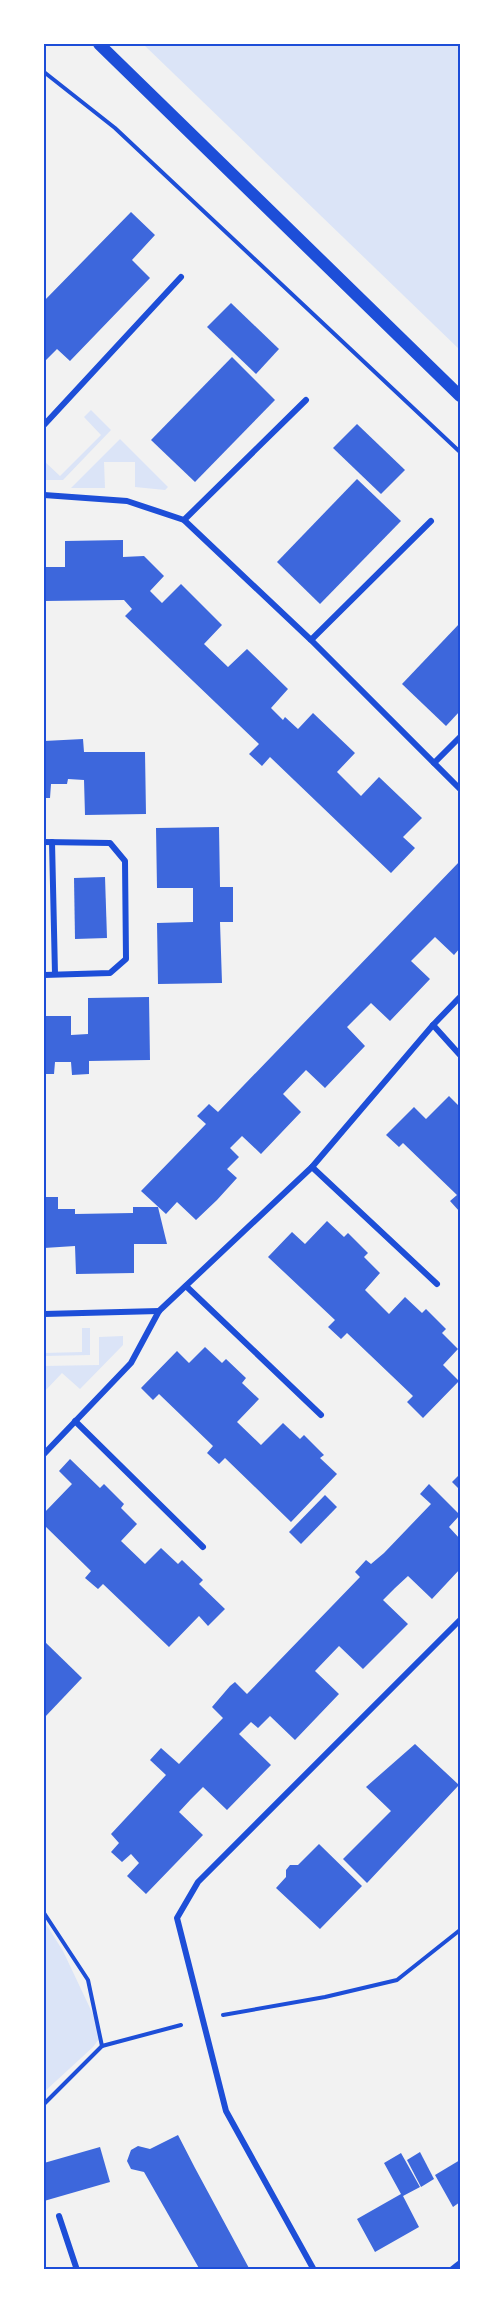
<svg xmlns="http://www.w3.org/2000/svg" width="504" height="2313" viewBox="0 0 504 2313" font-family="Georgia,serif">
  <style>
    .green { fill: #dbe4f7 }
    .building { fill: #3d67dc }
    .lines { fill: none; stroke-linecap: round; stroke-linejoin: round }
    .path { stroke: #1d4ed8; stroke-width: 4 }
    .minor { stroke: #1d4ed8; stroke-width: 6 }
    .secondary { stroke: #1d4ed8; stroke-width: 12 }
    .neatline { fill: none; stroke: #1d4ed8; stroke-width: 2 }
  </style>
  <rect width="100%" height="100%" fill="#f2f2f2"/>
  <g class="green">
    <polygon points="143,44 460,44 460,350"/>
    <polygon points="91,410 111,430 63,480 44,480 44,461 60,476 101,435 84,417"/>
    <polygon points="120,439 168,487 165,490 135,487 135,462 104,462 105,488 71,488"/>
    <polygon points="82,1328 90,1328 90,1355 44,1356 44,1353 82,1352"/>
    <polygon points="123,1336 123,1345 80,1389 62,1373 44,1392 44,1366 99,1365 99,1337"/>
    <polygon points="44,1921 63,1951 98,2025 99,2039 93,2047 44,2092"/>
  </g>
  <g class="building">
    <polygon points="131,212 155,235 132,260 150,278 70,361 57,349 44,362 44,301"/>
    <polygon points="231,303 279,349 256,374 207,327"/>
    <polygon points="232,357 275,400 195,482 151,440"/>
    <polygon points="357,424 405,470 381,494 333,448"/>
    <polygon points="357,479 401,521 320,604 277,562"/>
    <polygon points="123,540 123,557 144,556 164,576 150,591 162,603 181,584 222,625 204,644 228,667 247,649 288,689 271,708 283,720 285,717 298,729 313,713 355,753 337,772 361,796 379,777 422,818 403,837 415,848 391,873 270,757 262,766 249,754 259,744 125,616 132,609 124,600 44,601 44,567 65,567 65,541"/>
    <polygon points="460,623 460,711 446,726 402,684"/>
    <polygon points="83,739 84,752 145,752 146,814 85,815 84,780 68,779 67,784 51,784 50,798 44,798 44,741"/>
    <polygon points="219,827 220,887 233,887 233,922 220,922 222,983 158,984 157,923 193,922 193,888 157,888 156,828"/>
    <polygon points="460,861 460,948 454,955 435,937 411,961 430,979 390,1021 371,1003 347,1027 365,1046 325,1088 306,1070 283,1094 301,1112 261,1154 242,1136 230,1148 239,1157 227,1169 237,1178 217,1200 196,1220 177,1202 166,1214 141,1191 206,1124 197,1116 209,1104 218,1112"/>
    <polygon points="105,877 107,938 75,939 74,878"/>
    <polygon points="149,997 150,1060 89,1061 89,1074 72,1075 71,1062 55,1062 54,1074 44,1074 44,1016 71,1016 71,1035 88,1034 88,998"/>
    <polygon points="449,1096 460,1107 460,1212 450,1201 457,1195 403,1143 399,1147 386,1135 414,1107 426,1119"/>
    <polygon points="44,1197 58,1197 58,1209 75,1209 75,1214 133,1213 133,1207 158,1207 167,1244 134,1244 134,1273 76,1274 75,1246 44,1248"/>
    <polygon points="327,1221 344,1237 348,1233 368,1253 364,1257 380,1273 365,1290 389,1314 405,1297 422,1313 426,1309 446,1329 442,1333 458,1349 443,1365 459,1381 423,1418 407,1402 413,1396 347,1333 341,1339 328,1327 335,1320 268,1257 292,1232 305,1244"/>
    <polygon points="205,1347 222,1363 226,1359 246,1378 242,1383 259,1399 237,1422 261,1445 283,1423 300,1439 304,1435 324,1455 320,1458 337,1474 291,1522 225,1458 219,1464 207,1453 213,1446 159,1394 153,1400 141,1388 177,1351 189,1363"/>
    <polygon points="70,1459 100,1488 104,1484 124,1504 121,1508 137,1524 121,1541 145,1564 161,1548 178,1564 182,1560 203,1580 199,1584 225,1609 208,1626 199,1616 169,1647 103,1584 98,1589 85,1578 91,1571 44,1525 44,1513 72,1484 59,1471"/>
    <polygon points="460,1474 460,1490 452,1482"/>
    <polygon points="429,1484 460,1515 449,1527 460,1539 460,1569 432,1599 408,1576 395,1588 383,1600 408,1624 363,1669 339,1646 315,1671 339,1694 295,1740 270,1716 258,1728 251,1722 239,1734 271,1765 227,1810 203,1787 191,1799 179,1812 203,1835 146,1894 127,1876 139,1863 131,1854 122,1862 111,1852 119,1843 111,1834 166,1775 150,1760 161,1748 179,1764 223,1718 212,1707 230,1686 235,1682 247,1694 360,1577 355,1572 366,1560 371,1564 384,1553 431,1504 420,1494"/>
    <polygon points="325,1495 337,1507 301,1544 289,1532"/>
    <polygon points="44,1641 82,1678 44,1718"/>
    <polygon points="415,1744 459,1785 367,1883 343,1859 391,1811 366,1787"/>
    <polygon points="319,1844 362,1886 320,1929 276,1888 286,1877 286,1870 290,1865 298,1865"/>
    <polygon points="178,2135 195,2168 250,2270 200,2270 144,2172 131,2169 127,2161 131,2150 138,2146 150,2149"/>
    <polygon points="100,2147 110,2182 44,2201 44,2163"/>
    <polygon points="420,2152 434,2179 421,2187 407,2160"/>
    <polygon points="401,2153 420,2187 403,2196 419,2227 375,2252 357,2219 401,2194 384,2163"/>
    <polygon points="460,2160 460,2202 453,2207 435,2175"/>
  </g>
  <g class="lines">
    <g class="path">
      <polyline points="44,72 115,128 460,452"/>
      <polyline points="44,1913 88,1980 102,2046"/>
      <polyline points="223,2015 325,1997 397,1980 460,1930"/>
      <polyline points="44,2104 102,2046 181,2025"/>
    </g>
    <g class="minor">
      <polyline points="44,425 181,277"/>
      <polyline points="44,495 127,501 184,520 311,640 460,789"/>
      <polyline points="184,520 306,400"/>
      <polyline points="311,640 431,521"/>
      <polyline points="434,763 460,737"/>
      <polyline points="44,842 110,843 125,861 126,959 110,973 44,975"/>
      <polyline points="52,842 55,974"/>
      <polyline points="433,1025 460,1055"/>
      <polyline points="312,1167 437,1284"/>
      <polyline points="186,1286 321,1415"/>
      <polyline points="44,1314 159,1311"/>
      <polyline points="75,1421 203,1547"/>
      <polyline points="44,1454 131,1363 159,1311 312,1167 433,1025 460,997"/>
      <polyline points="59,2216 77,2270"/>
      <polyline points="314,2270 226,2111 177,1918 198,1882 460,1620"/>
      <polyline points="451,2270 460,2263"/>
    </g>
    <polyline class="secondary" points="99,44 460,396"/>
  </g>
  <rect width="504" height="2313" fill="none" stroke="#ffffff" stroke-width="90"/>
  <rect x="45" y="45" width="414" height="2223" class="neatline"/>
</svg>
